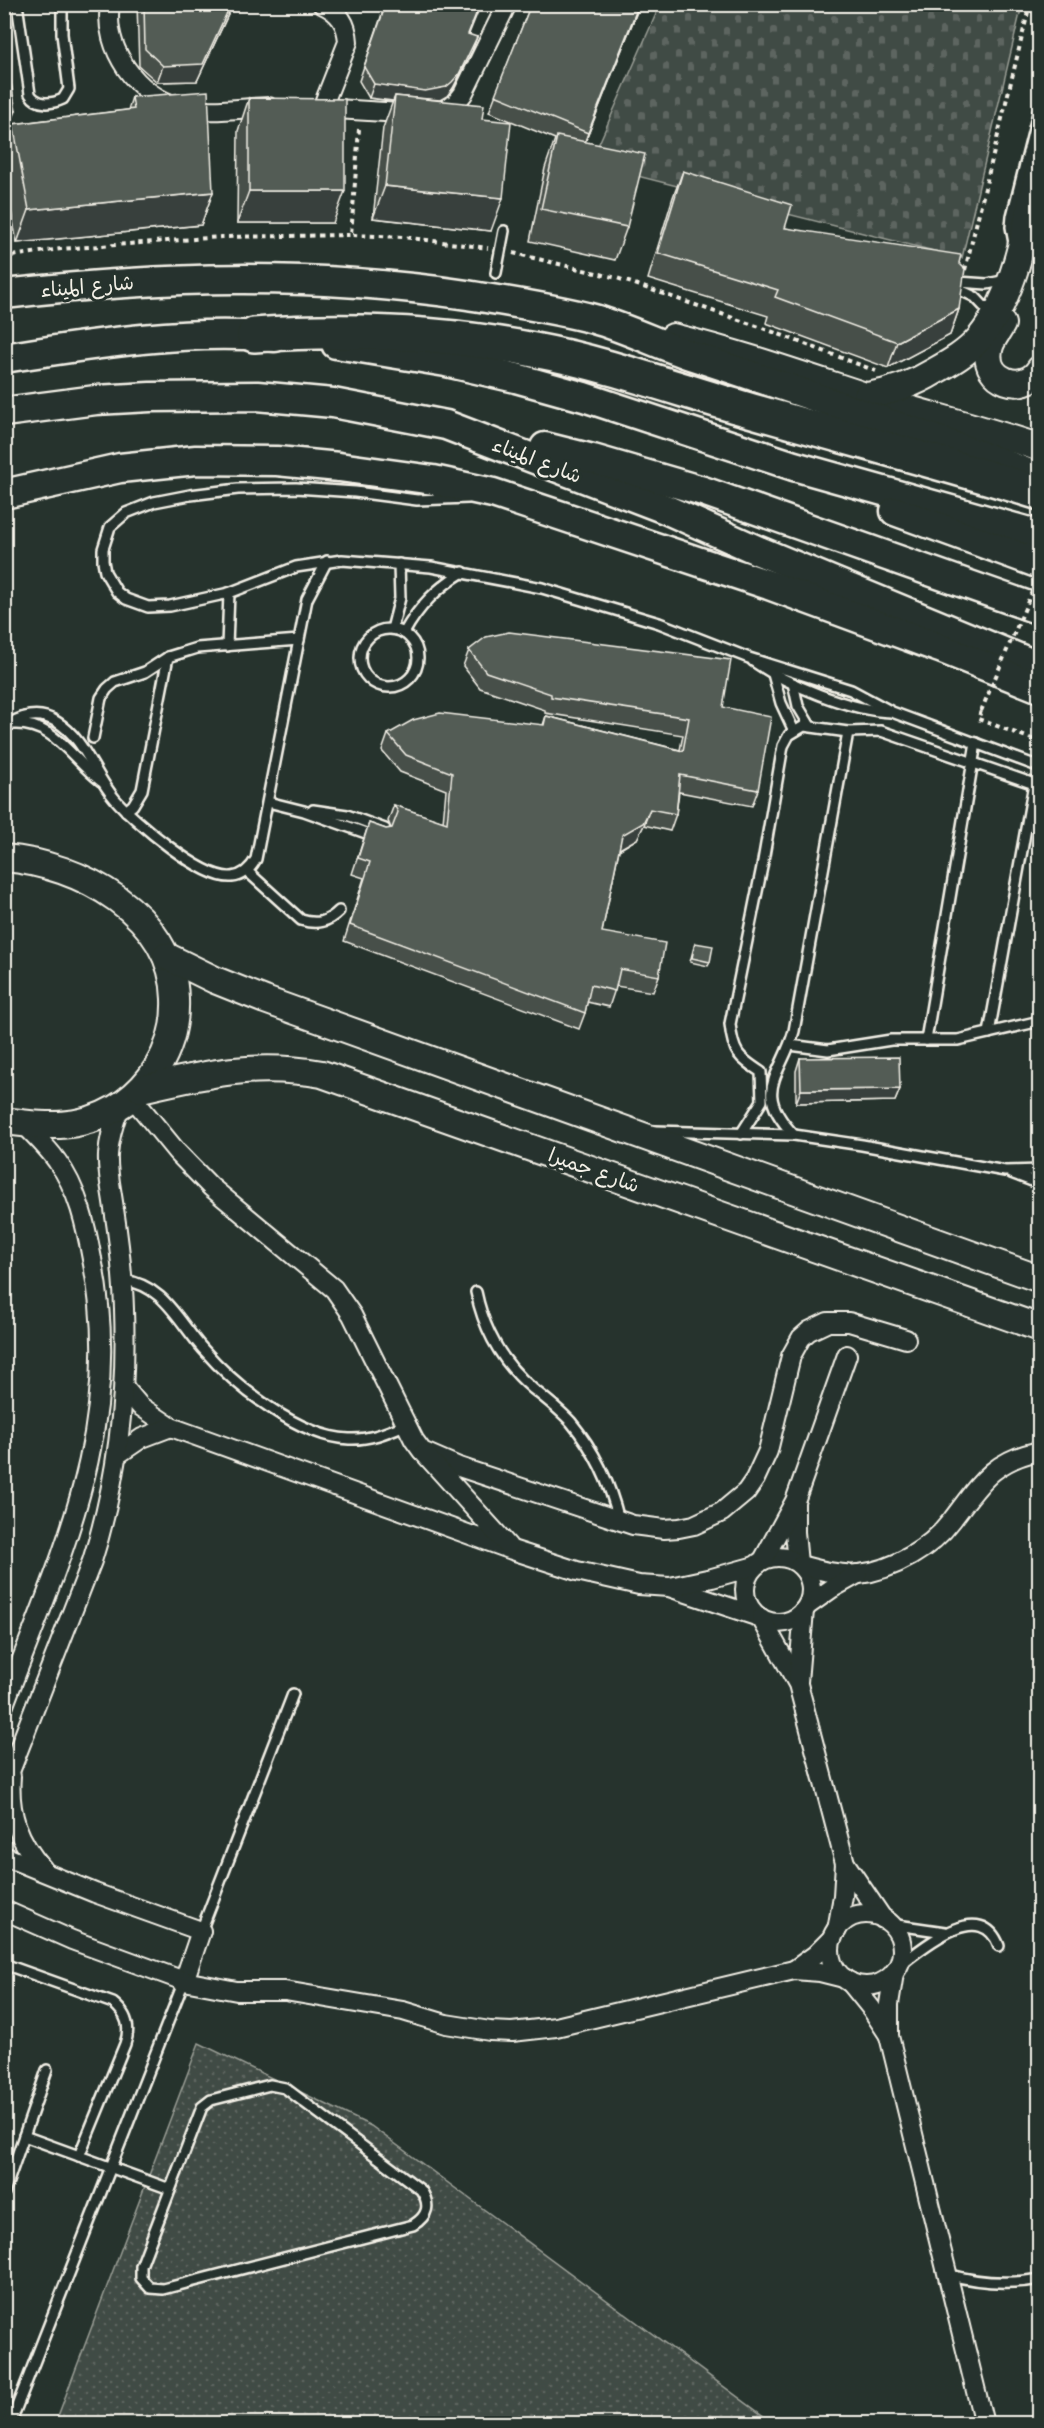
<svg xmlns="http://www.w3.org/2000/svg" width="1044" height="2428" viewBox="0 0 1044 2428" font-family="Mali,'Playpen Sans Arabic',sans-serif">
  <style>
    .grass { fill: url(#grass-dots); stroke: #9a9e96; stroke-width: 1.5 }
    .cemetery { fill: url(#cemetery-stones); stroke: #9a9e96; stroke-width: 1.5 }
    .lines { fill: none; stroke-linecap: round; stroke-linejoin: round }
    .lane-casing { stroke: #f4f1e8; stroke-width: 14 }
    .street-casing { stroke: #f4f1e8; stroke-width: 22 }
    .secondary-casing { stroke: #f4f1e8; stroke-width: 30 }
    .primary-casing { stroke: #f4f1e8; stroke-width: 33 }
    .highway-casing { stroke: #f4f1e8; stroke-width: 38 }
    .path { stroke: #f4f1e8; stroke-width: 4; stroke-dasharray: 4.5 4.5; stroke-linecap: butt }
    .lane { stroke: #26332d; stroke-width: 9 }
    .street { stroke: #26332d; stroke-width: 18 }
    .secondary { stroke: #26332d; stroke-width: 26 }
    .primary { stroke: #26332d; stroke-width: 28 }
    .highway { stroke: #26332d; stroke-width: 33 }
    .path-bridge { stroke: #f4f1e8; stroke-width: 4; stroke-dasharray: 4.5 4.5; stroke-linecap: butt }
    .wall { fill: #474f49; stroke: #f4f1e8; stroke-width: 1.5 }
    .shaded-wall { fill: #39403c; stroke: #f4f1e8; stroke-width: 1.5 }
    .building { fill: #525c55; stroke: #f4f1e8; stroke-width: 1.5 }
    .labels { text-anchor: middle; stroke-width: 6; stroke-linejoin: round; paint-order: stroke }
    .street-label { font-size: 20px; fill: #f4f1e8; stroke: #26332d }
  </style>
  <defs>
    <pattern id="grass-dots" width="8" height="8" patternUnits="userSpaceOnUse" patternTransform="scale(1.5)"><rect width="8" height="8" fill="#414b45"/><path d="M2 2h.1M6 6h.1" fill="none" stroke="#5d6560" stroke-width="1.8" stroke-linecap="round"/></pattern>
    <pattern id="cemetery-stones" width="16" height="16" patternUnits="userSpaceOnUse" patternTransform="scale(1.5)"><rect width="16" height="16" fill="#414b45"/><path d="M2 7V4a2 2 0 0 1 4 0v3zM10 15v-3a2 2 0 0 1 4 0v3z" fill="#5d6560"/></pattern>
  </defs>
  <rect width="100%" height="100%" fill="#26332d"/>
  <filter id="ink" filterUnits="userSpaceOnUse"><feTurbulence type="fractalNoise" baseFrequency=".0167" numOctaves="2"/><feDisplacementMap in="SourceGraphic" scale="12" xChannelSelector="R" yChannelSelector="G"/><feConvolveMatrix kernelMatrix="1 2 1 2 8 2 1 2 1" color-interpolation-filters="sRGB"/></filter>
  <g filter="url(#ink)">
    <polygon class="grass" points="199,2043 371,2126 773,2423 55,2424"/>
    <polygon class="cemetery" points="660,5 1022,5 962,258 590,164"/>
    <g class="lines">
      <g class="lane-casing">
        <g id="lane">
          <path d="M17,4L30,94C37,106 52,104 63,99L69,89L62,34V4"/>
          <polyline points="1014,243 1011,227 1012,216 1040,105"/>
          <polyline points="496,273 504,231"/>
          <polyline points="958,282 987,284 1007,280"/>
          <polyline points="956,288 975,297 992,315"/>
          <polyline points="468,498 417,500 355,492 296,488 238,489 190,495 154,502 126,513 110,527 103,549 103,561 105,572 117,592 126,599 148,607 170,606 229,593 296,567 342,560 431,567 542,588 659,623 749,658 851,690 892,712 1040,767"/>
          <circle cx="389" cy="658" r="29"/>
          <polyline points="392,629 400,598 399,564"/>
          <path d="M404,633C419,606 437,588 463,572"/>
          <polyline points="227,646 229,593"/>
          <path d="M753,661C786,684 851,711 891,712"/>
          <polyline points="773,674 781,703 794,731"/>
          <polyline points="793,683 798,706 810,726"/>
          <path d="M9,724C24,715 41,712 57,722C85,739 94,775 115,799C133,820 203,880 232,877C243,876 251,868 256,859L307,599L327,561"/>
          <path d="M13,724C55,722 71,759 101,781"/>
          <polyline points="93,738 101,698 107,689 115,682 145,672 168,657 197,648 299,640"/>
          <polyline points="268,802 304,811 377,837"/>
          <polyline points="313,810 347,815 385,829"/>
          <polyline points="126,811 133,805 142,790 168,657"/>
          <path d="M247,871L301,920C317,925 328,922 339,911"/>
          <polyline points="989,1033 1034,784"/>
          <polyline points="926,1040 976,743"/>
          <polyline points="790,1045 828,1050 891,1040 958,1040 1040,1021"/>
          <polyline points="655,1131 794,1135 862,1145 1005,1171 1040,1170"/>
          <path d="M741,1134L762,1101L761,1072C738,1057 733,1053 730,1024L762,867L783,746L789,735L804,726L848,732L881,731L1040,786"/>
          <path d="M794,1135C751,1090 781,1077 794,1031L848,732"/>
          <polyline points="1011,1173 1040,1184"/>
          <path d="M123,1280C164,1285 178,1321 203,1349C235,1386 299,1437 349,1439C370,1440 388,1432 407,1424"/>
          <path d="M476,1292C484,1331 502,1363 533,1389C546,1399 559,1409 571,1422C595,1451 610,1483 619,1520"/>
          <polyline points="890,1924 945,1932"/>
          <polyline points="201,1931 293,1694"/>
          <path d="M4,1964L113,2003C127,2014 131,2027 125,2044L79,2156"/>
          <path d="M899,1966C922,1948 981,1897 999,1946"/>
          <path d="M270,2085L285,2088L421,2190C431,2205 428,2216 413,2225L163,2289L150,2288L141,2278V2266L202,2107L211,2100Z"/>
          <polyline points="24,2136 170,2189"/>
          <polyline points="4,2193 47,2070"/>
          <path d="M947,2274C978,2283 1008,2285 1040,2279"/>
          <polyline points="10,2424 184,1981"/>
        </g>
      </g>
      <g class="street-casing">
        <g id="street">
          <path d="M110,4C103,49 137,96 180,107C207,114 241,108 269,107"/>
          <path d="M322,4C339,12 347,23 348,42L322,108"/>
          <polyline points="320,108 433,115 455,104 463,94 507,4"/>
          <polyline points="132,1097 177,1152 211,1187 334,1289 352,1315 414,1440 422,1451 459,1467 633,1525 664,1529 679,1528 694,1525 722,1512 746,1492 755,1479 768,1451 791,1356 801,1338 809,1331 828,1322 849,1322 906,1339"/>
          <polyline points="124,1387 140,1406 171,1427 512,1550 577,1571 639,1585 669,1587 759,1617"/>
          <polyline points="424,1453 508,1546"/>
          <polyline points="117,1455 142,1438 171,1427"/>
          <polyline points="795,1503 795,1532 798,1563"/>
          <circle cx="778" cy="1590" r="33"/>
          <polyline points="763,1560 795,1501 847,1355"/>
          <path d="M800,1565C819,1570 840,1576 859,1574C894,1570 931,1548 952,1520C979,1485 992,1460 1040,1451"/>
          <polyline points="670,1587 712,1578 755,1566"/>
          <polyline points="807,1606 831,1589 858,1574"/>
          <polyline points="761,1618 798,1684 845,1863 883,1919"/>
          <polyline points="798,1682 804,1610"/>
          <path d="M4,1705C61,1555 126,1424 92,1259C86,1226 78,1189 57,1161C48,1148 35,1136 24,1124"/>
          <path d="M11,1776C8,1813 18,1841 43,1869"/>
          <path d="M4,1787L92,1561C118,1480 127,1395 124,1309C123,1275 119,1242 114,1209C112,1192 107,1172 108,1155C109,1137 114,1122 120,1106"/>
          <polyline points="4,1856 95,1893 201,1931 184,1981"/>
          <polyline points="4,1910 72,1940 184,1981 237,1991 285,1991 403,2011 446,2024 490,2031 512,2032 556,2027 794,1970 820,1972 844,1978"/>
          <circle cx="866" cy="1950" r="36"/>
          <polyline points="837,1930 843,1896 845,1863"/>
          <polyline points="794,1970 815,1955 833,1937"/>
          <polyline points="894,1973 889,2004 889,2036 984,2424"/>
          <polyline points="850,1982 871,2008 888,2034"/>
        </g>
      </g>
      <g class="secondary-casing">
        <g id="secondary">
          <path d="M1002,324C998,332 990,341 989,350C983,381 1024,395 1040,369"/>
          <path d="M673,337C738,353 801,375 865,396C923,414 982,428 1040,448"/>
          <path d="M867,396C891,392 914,384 935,371C951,362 967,353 979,339C1018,292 1025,224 1040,167"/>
          <path d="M4,858C80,864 173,914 175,999C176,1024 170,1047 157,1068C140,1095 113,1115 81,1122C56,1128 30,1124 4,1121"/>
          <polyline points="166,956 215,980 265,1000 1040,1279"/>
          <path d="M141,1089C205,1074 255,1062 322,1074L1040,1328"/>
        </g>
      </g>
      <g class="primary-casing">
        <g id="primary">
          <path d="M4,294C164,276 308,272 467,295C509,302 552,308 594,319C626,328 658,344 690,355C795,389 898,426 1002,463L1040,478"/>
          <polyline points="336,344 446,362 516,378 584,397 794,466 1040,535"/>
          <path d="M4,358C94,344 185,329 275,337"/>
          <polyline points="4,412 96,400 150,397 257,396 333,403 446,425 665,509 759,551 1040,667"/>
          <polyline points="545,447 593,459 703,491 1040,610"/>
          <polyline points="4,494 120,468 196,460 277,461 339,467 433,480 493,493 769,585 940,648 1040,688"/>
          <polyline points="895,511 1040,564"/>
        </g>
      </g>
      <g class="highway-casing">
        <path id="highway" d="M254,335C348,328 442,332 534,350C604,363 671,387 739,407C839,436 940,462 1040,493"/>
      </g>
      <g class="path">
        <polyline points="359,129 351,235 403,237 488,248"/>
        <polyline points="513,253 617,278 768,330 876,371"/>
        <polyline points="4,257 61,249 221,237 351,235"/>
        <polyline points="965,270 1030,4"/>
        <polyline points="981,711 978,719 1040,742"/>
      </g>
      <use href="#lane" class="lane"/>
      <use href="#street" class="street"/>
      <use href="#secondary" class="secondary"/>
      <use href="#primary" class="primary"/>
      <use href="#highway" class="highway"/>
      <polyline class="path-bridge" points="981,711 1040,573"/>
    </g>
    <g class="wall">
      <polygon points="137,4 233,4 197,81 157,82 139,66"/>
      <polygon points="368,4 481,4 469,34 472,51 453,88 447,96 440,101 482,119 491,231 373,218 383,128 393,101 369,98 359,81 383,11"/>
      <polygon points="531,4 640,4 585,142 627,227 615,260 530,241 545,168 555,139 489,112"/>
      <polygon points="132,97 213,192 201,225 17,243 4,173 4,149 13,124 128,110"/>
      <polygon points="249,98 333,223 237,223 238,131"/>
      <polygon points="683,171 785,228 959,263 959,309 950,335 888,368 766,323 768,316 648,279 673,197"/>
      <polygon points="469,650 723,707 758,790 752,806 679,792 676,814 670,831 644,825 637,839 619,850 602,932 659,976 653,992 616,986 609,1007 587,1002 585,1013 579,1029 344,941 364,878 352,874 369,823 386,829 391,828 388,821 394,805 443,822 446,790 400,772 382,751 388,734 543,725 546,716 680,750 683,735 545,713 545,710 480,688 463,666"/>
      <polygon points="695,943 710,962 708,966 690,962"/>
      <polygon points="800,1058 900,1089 895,1101 796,1103 796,1071"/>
    </g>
    <g class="shaded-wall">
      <polygon points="231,4 233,4 197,81 157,82 163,66"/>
      <polygon points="639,4 640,4 582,150 588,133"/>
      <polygon points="477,37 472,51 453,88 447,96 440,100 395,96 393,101 369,98 374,84"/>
      <polygon points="16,111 11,123 4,125 4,113"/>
      <polygon points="385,186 503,198 491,231 373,218"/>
      <polygon points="249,191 345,191 333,223 237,223"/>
      <polygon points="213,192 201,225 17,243 29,210"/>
      <polygon points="959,309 950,335 888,368 897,342"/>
      <polygon points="650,809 644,825 637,839 616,851 622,835"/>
      <polygon points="900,1089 895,1101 796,1103 801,1090"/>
    </g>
    <g class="building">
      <polygon points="144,4 231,4 203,64 163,66 145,49"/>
      <polygon points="386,4 480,4 468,34 477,37 459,74 452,82 446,87 425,91 374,84 364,67"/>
      <polygon points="531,4 639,4 588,133 495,95"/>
      <polygon points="10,77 16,111 4,113 4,78"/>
      <polygon points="208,91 213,192 29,210 13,124 134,109 132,97"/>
      <polygon points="395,96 484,105 482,119 511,122 503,198 385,186"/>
      <polygon points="249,98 345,99 345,191 249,191"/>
      <polygon points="557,136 645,154 627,227 541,209"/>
      <polygon points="683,171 792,205 785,228 961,255 959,263 965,269 959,309 897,342 775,297 778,290 658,253"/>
      <polygon points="509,632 731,660 723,707 771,717 758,790 680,775 676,814 650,809 643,823 622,835 602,932 665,943 659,976 620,969 615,991 591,985 585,1013 350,925 370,862 358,858 369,823 386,829 392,828 398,812 394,805 447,823 452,773 406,755 388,734 413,720 440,713 544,725 546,716 683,751 689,718 551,697 551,694 486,672 469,650 486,637"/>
      <polygon points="695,943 713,946 710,962 692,958"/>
      <polygon points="899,1057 900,1089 801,1090 800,1058"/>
    </g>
  </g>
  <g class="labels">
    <g class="street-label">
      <text transform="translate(87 286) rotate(-5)" y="7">شارع الميناء</text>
      <text transform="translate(537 460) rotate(21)" y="7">شارع الميناء</text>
      <text transform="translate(594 1170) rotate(20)" y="7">شارع جميرا</text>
    </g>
  </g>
  <rect width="1044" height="2428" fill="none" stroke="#26332d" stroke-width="24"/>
  <rect x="12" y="12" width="1020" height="2404" fill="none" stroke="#f4f1e8" stroke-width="2" filter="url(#ink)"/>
</svg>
